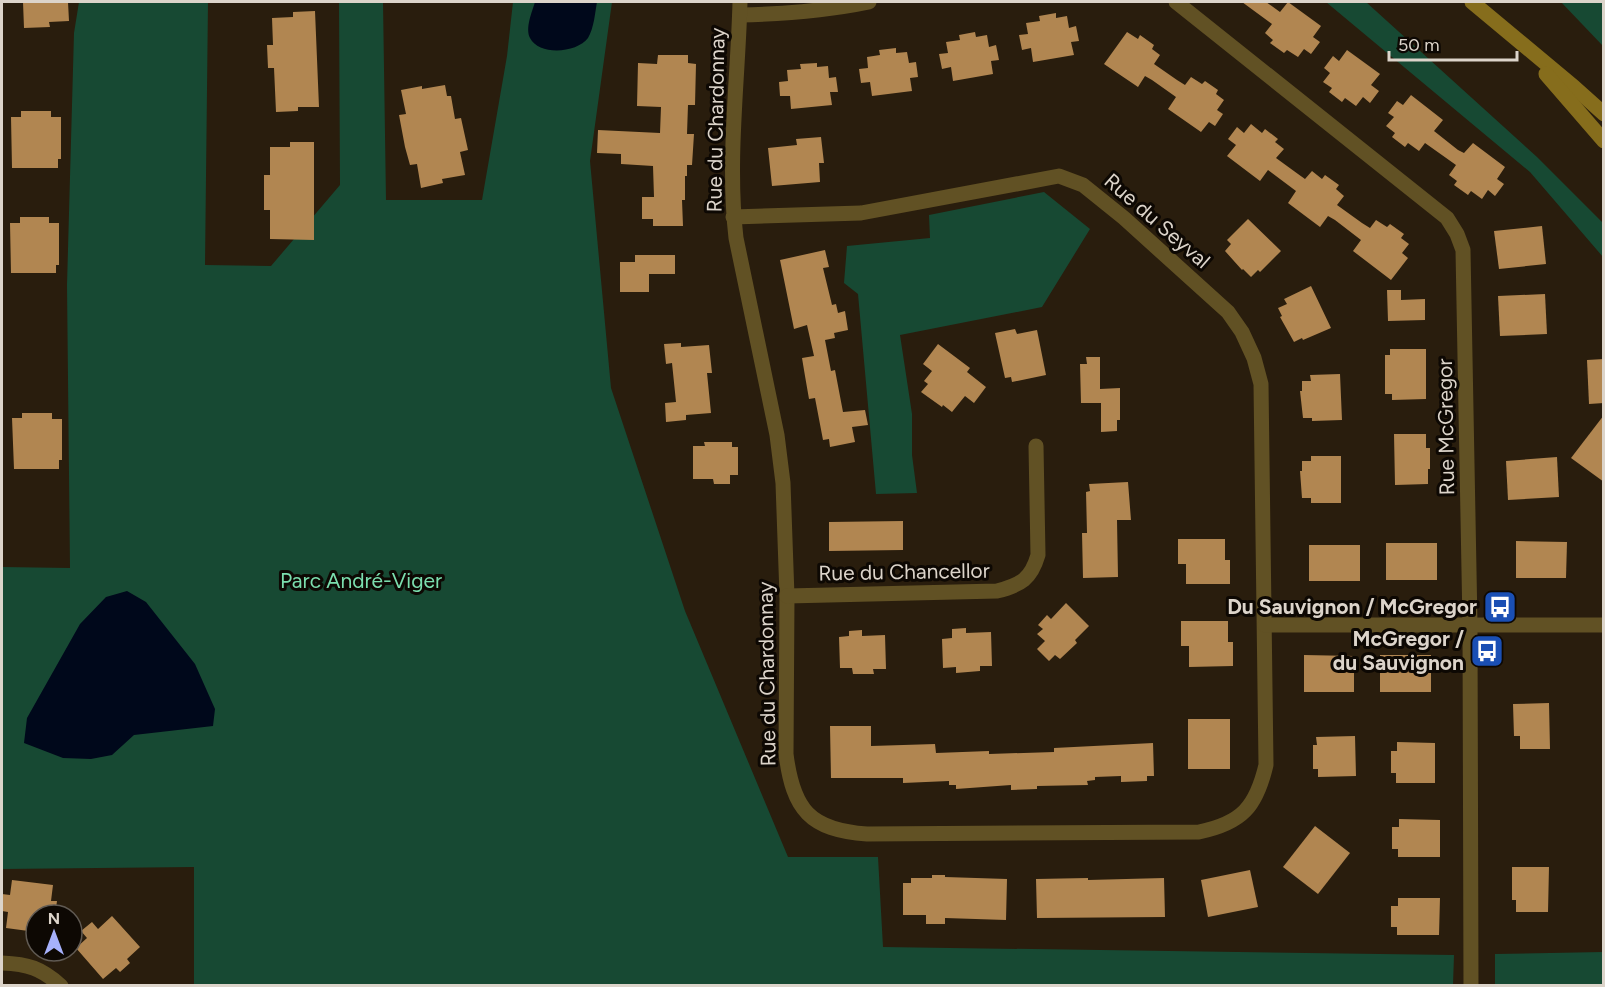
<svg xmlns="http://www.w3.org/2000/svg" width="1605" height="987" viewBox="0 0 1605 987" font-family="Figtree,sans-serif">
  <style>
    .green { fill: #174933 }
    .water { fill: #00081b }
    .building { fill: #b18651 }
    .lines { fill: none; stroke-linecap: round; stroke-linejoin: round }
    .street { stroke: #615124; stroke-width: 15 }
    .secondary { stroke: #866d1c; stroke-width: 15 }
    .labels { text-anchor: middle; stroke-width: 6; stroke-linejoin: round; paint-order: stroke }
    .street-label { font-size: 21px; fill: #dcd4ca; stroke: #0d0803 }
    .park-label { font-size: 21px; fill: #7bdeae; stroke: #0d0803 }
    .poi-label { font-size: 21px; font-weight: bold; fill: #dcd4ca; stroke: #0d0803; text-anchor: end }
  </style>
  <rect width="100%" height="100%" fill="#291d0d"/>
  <g class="green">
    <polygon points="79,2 208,2 205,265 271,266 340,185 339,2 383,2 386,200 482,200 507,56 513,2 612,2 590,161 611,388 685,611 788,857 878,857 883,947 1454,955 1453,985 194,985 194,867 2,869 2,567 70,568 67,285 74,33"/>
    <polygon points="1326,2 1366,2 1537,157 1603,223 1603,257 1530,172"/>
    <polygon points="1561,2 1603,2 1603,46"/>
    <polygon points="1044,192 1090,229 1042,307 900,335 912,414 912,455 917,493 876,494 858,294 844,283 847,246 930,238 929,215"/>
    <polygon points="1603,952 1603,985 1495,985 1495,954"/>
  </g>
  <g class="water">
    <path d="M535,2H597C595,13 594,28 588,38C577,53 539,56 530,38C525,28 532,12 535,2Z"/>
    <polygon points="127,591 146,602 195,664 215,709 213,726 134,735 112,755 91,759 63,758 24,743 27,718 80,624 106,597"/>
  </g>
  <g class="building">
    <polygon points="23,2 68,2 69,21 49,22 50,27 24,28"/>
    <polygon points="1242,2 1266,2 1280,12 1288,2 1321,26 1313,37 1320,42 1311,54 1304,49 1298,57 1287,50 1284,53 1270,43 1273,40 1265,33 1272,24"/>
    <polygon points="315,11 319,107 298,107 298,111 276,112 274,68 268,68 267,45 273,45 272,18 293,17 293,12"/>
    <polygon points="1056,13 1056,18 1067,16 1069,28 1076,26 1079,41 1071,42 1074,55 1033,62 1031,48 1022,50 1019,35 1028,34 1026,23 1040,21 1039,16"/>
    <polygon points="975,32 976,37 987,35 989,47 996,45 999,60 991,61 993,74 953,81 951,67 942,69 939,54 948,53 946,42 960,40 959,35"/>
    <polygon points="1127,32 1138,39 1140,35 1154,45 1152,49 1160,55 1154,64 1177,80 1185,85 1191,77 1202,84 1205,81 1218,90 1216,94 1224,100 1217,110 1223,114 1215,126 1209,122 1201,132 1168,109 1176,97 1152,80 1145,76 1138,87 1104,64"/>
    <polygon points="896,48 896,53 907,52 909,63 916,62 918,77 910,78 912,91 872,96 870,82 861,83 859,69 868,68 867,57 880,55 879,50"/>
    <polygon points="1347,50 1380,74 1371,85 1379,91 1370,103 1363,97 1356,106 1345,98 1342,102 1329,92 1332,88 1323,82 1330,73 1324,68 1333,56 1339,61"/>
    <polygon points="658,55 688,55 688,63 696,64 695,105 688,105 687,134 694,134 692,165 687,165 687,176 685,176 685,200 682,200 683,226 653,226 653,219 642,219 642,197 654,197 653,166 621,164 621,154 597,153 598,130 660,133 661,107 637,106 638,63 657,64"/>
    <polygon points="817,63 817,67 828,66 829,78 836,77 838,92 830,92 832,105 791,109 790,96 780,96 779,82 788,81 787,70 801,69 800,64"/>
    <polygon points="445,85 447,96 451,96 455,119 461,118 468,150 460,152 465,175 442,179 443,183 421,188 417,164 410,165 405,147 399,115 406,114 401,90 422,86 422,89"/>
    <polygon points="1411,95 1443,120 1434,131 1458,150 1464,153 1473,143 1505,167 1497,179 1504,184 1495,196 1488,190 1482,199 1471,191 1468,195 1454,185 1457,181 1449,175 1456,165 1425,143 1419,151 1408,143 1405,147 1392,137 1395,133 1386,126 1394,117 1388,113 1397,101 1403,105"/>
    <polygon points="21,111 51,111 51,117 61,117 61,159 58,159 58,168 12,168 11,117 21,117"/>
    <polygon points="1251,124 1262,133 1265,129 1278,139 1275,142 1284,149 1276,158 1298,174 1305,179 1312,171 1322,179 1325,175 1339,185 1336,189 1344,196 1337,205 1362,223 1370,228 1376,220 1387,227 1390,224 1404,234 1401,238 1409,244 1402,253 1408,258 1391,280 1353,251 1361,240 1335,220 1328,216 1320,227 1288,203 1296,191 1268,170 1260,181 1227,156 1236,145 1228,139 1237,127 1244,133"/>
    <polygon points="821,137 824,163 819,163 820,182 772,186 768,148 797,145 796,139"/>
    <polygon points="290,142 314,142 314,240 270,239 270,210 264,210 264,175 270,175 270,147 290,147"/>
    <polygon points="20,217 49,217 49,223 59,223 59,265 56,265 56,273 11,273 10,223 20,223"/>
    <polygon points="1248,219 1281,251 1260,272 1258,270 1251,277 1243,269 1242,270 1225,251 1231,244 1227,240"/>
    <polygon points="1542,226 1546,264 1499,269 1494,231"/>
    <polygon points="825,250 829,267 823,268 832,305 836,304 838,313 845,311 848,330 834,333 835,338 825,340 831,371 835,370 843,412 865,410 868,425 852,427 855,442 830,447 829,439 823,440 815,398 809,399 805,376 802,358 814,356 807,325 794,329 780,260"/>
    <polygon points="635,255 675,255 675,274 649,274 649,292 620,292 620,262 635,262"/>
    <polygon points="1311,286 1331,328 1303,340 1302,338 1294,342 1280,317 1282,316 1278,308 1287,304 1284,299"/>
    <polygon points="1387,290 1401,290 1401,300 1425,299 1425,320 1388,321"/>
    <polygon points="1545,294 1547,334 1500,336 1498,296"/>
    <polygon points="1015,329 1017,334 1037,330 1046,375 1012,382 1011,377 1005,378 995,333"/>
    <polygon points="681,343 681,347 709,345 712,373 707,373 711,413 686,415 686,420 666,422 665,403 676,402 672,363 666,364 664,344"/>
    <polygon points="938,344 970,368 967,372 986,387 974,403 965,396 952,412 943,405 942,407 921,392 928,384 924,381 932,371 923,364"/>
    <polygon points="1390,349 1426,349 1426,399 1392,400 1392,394 1385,394 1385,355 1390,355"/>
    <polygon points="1086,357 1100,357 1100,389 1120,388 1120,420 1117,420 1117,431 1101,432 1101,403 1081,403 1080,364 1087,364"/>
    <polygon points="1604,359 1604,403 1589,404 1587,360"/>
    <polygon points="1340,374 1342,420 1312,421 1312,418 1303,418 1300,391 1302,391 1302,381 1311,381 1310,375"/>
    <polygon points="22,413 52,413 52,419 62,419 62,460 59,460 59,469 14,469 12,418 22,418"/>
    <polygon points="1604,415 1604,482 1571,458"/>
    <polygon points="1394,434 1426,434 1426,448 1430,448 1430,469 1428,469 1428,484 1395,485"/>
    <polygon points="704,442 732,442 732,447 738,447 738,475 730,475 730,484 714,484 713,479 693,479 693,446 705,446"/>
    <polygon points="1311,456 1341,456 1341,503 1311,503 1311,498 1302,498 1300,471 1302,471 1302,461 1311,461"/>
    <polygon points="1557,457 1559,497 1508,500 1506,461"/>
    <polygon points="1128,482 1131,520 1117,520 1118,577 1083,578 1082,533 1087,533 1086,492 1090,491 1089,484"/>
    <polygon points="903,521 903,550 829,551 829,522"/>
    <polygon points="1178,539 1225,539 1225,560 1230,560 1230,584 1186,584 1186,564 1178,564"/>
    <polygon points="1516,541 1567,542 1566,578 1516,578"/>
    <rect x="1386" y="543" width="51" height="37"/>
    <rect x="1309" y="545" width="51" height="36"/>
    <polygon points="1066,603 1089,626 1075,640 1077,643 1060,659 1055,655 1049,661 1037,649 1045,641 1037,634 1043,629 1038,625 1047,615 1051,619"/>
    <polygon points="1181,621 1228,621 1228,642 1233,642 1233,666 1189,667 1189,646 1181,646"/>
    <polygon points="966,628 966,633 991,632 992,666 980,666 980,671 956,673 956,667 943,668 942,639 952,638 952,629"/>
    <polygon points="862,630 862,636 885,635 886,669 873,669 874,674 853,674 852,668 840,668 839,637 849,636 849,631"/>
    <polygon points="1304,655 1354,656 1354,692 1304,692"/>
    <rect x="1380" y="655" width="51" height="37"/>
    <polygon points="1549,703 1550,749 1520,749 1520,736 1514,736 1513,704"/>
    <rect x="1188" y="719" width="42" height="50"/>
    <polygon points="830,726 871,726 871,746 935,744 936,753 989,751 989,754 1054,752 1054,748 1153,743 1154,776 1147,776 1147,781 1121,782 1121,776 1095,777 1095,780 1087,781 1088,785 1037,786 1037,789 1011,790 1011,785 956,789 956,785 949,785 949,781 903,783 903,778 831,778"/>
    <polygon points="1355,736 1356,776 1318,777 1318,769 1313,769 1313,745 1317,745 1316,737"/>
    <polygon points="1397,742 1435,743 1435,783 1396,783 1396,773 1391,773 1391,751 1397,751"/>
    <polygon points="1399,819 1440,820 1440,857 1398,857 1398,849 1392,849 1392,827 1399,827"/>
    <polygon points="1315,826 1350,853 1318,894 1283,867"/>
    <polygon points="1512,867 1549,867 1548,912 1516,912 1516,900 1512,900"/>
    <polygon points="1250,870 1258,907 1208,917 1201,880"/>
    <polygon points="932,875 945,875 945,877 1007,879 1006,920 945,918 945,924 926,924 926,915 903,915 903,883 911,883 911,878 932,878"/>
    <polygon points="1088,878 1088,880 1164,878 1165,917 1037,918 1036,879"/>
    <polygon points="12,880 53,885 51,901 57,901 55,915 36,915 36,932 6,928 8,912 2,911 2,894 10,895"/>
    <polygon points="1398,898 1440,898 1439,935 1397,935 1397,927 1391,927 1391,906 1398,906"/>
    <polygon points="112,916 140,947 127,959 130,963 120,972 116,968 103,979 76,948 87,938 81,931 92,922 98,929"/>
  </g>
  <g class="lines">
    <g class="street">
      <polyline points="1176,2 1447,218 1457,234 1463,250 1470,624 1471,986"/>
      <path d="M740,15C783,14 826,11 869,2"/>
      <path d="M733,217L861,213L1059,176L1083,185L1124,218L1228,312L1242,332L1254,358L1261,384L1266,765C1256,807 1242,823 1199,832L867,834C810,830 793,810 786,754L787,596L783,483L777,435L736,238C727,160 738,80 740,2"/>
      <path d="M787,596L997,591C1021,585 1031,579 1038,555L1036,446"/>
      <polyline points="1265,625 1604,625"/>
      <path d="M2,963C28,964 41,968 61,986"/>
    </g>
    <g class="secondary">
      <polyline points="1472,2 1574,87 1604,114"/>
      <polyline points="1546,74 1604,141"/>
    </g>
  </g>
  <defs>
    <g id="bus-square" transform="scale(1.725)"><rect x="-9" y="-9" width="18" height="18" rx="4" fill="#1a4fb4" stroke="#0d0803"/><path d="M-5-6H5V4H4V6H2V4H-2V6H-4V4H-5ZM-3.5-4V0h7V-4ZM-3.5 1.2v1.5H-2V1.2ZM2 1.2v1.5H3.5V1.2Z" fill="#fff"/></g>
  </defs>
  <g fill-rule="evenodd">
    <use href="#bus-square" x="1500" y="607"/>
    <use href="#bus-square" x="1487" y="651"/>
  </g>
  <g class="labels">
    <g class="street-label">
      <text transform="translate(716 120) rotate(-89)" y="7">Rue du Chardonnay</text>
      <text transform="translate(1157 221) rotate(41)" y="7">Rue du Seyval</text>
      <text transform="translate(1446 427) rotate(-91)" y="7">Rue McGregor</text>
      <text transform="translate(904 572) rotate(-1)" y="7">Rue du Chancellor</text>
      <text transform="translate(767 674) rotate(-91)" y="7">Rue du Chardonnay</text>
    </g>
    <g class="park-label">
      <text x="361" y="588">Parc André-Viger</text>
    </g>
    <g class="poi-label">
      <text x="1477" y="614">Du Sauvignon / McGregor</text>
      <text x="1464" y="646">McGregor /<tspan x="1464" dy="24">du Sauvignon</tspan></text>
    </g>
  </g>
  <rect width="1605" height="987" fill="none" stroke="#dcd4ca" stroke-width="6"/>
  <g transform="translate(54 933)"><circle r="28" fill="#0d0803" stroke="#605a53" stroke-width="1.5"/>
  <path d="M0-4.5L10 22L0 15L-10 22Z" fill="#a6b1fc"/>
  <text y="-9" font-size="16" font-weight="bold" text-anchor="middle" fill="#dcd4ca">N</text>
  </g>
  <path d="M1389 51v9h128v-9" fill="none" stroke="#dcd4ca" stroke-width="3"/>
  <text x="1398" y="51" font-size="18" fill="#dcd4ca" stroke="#0d0803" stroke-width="4.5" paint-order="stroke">50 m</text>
</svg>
